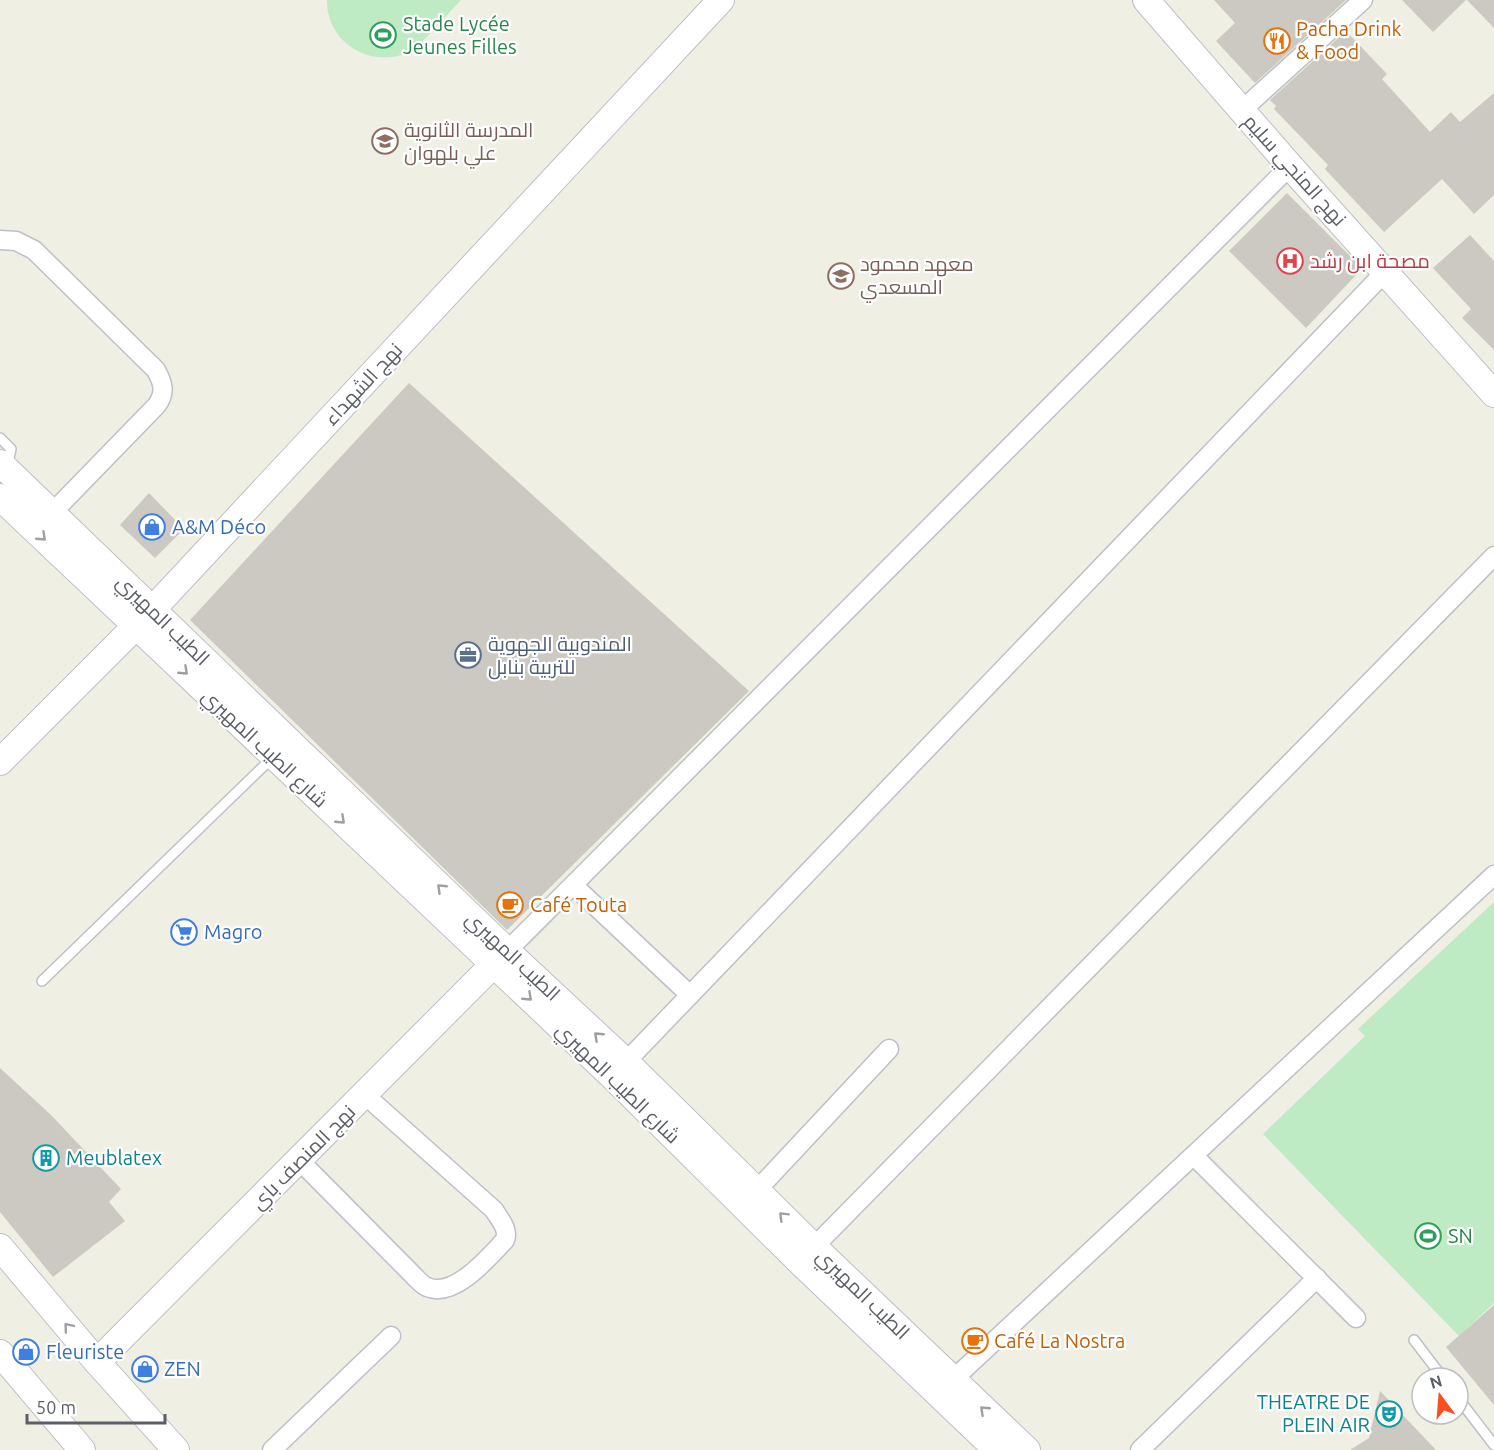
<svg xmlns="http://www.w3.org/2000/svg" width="1494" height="1450" viewBox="0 0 1494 1450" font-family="Ubuntu,Cairo,sans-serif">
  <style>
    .green { fill: #beeac4 }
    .building { fill: #cbc9c1 }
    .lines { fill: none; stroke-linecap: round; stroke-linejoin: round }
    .lane-casing { stroke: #bec0c7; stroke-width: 12 }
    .street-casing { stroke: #bec0c7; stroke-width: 21 }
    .secondary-casing { stroke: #bdbfc7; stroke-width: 28 }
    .lane { stroke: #fff; stroke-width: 9 }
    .street { stroke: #fff; stroke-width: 18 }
    .secondary { stroke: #fff; stroke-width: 26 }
    .oneway { stroke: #9d9fa3 }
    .labels { text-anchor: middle; stroke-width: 4.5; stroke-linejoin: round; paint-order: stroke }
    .leisure-label { font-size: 20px; fill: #27864d; stroke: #fff; text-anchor: start }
    .food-label { font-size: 20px; fill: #c56008; stroke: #fff; text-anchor: start }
    .education-label { font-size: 20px; fill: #785e54; stroke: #fff; text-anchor: start }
    .street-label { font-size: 20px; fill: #5c5f66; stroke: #fff }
    .health-label { font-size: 20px; fill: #be3a42; stroke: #fff; text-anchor: start }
    .shop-label { font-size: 20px; fill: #366cbe; stroke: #fff; text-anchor: start }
    .service-label { font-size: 20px; fill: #4e5e75; stroke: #fff; text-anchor: start }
    .culture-label { font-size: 20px; fill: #0d838f; stroke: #fff; text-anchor: start }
  </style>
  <rect width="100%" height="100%" fill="#f0efe4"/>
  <g class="green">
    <path d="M327,0H461C450,11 420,47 409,52C371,70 326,42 327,0Z"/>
    <polygon points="1494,902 1494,1303 1459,1336 1263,1134 1365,1036 1358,1029"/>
  </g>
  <g class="building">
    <polygon points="1214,0 1346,0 1255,83 1216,41 1235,23"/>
    <polygon points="1402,0 1466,0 1433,32"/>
    <polygon points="1467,0 1494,0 1494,28"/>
    <polygon points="1346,31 1387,74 1382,79 1430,132 1451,112 1460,122 1494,93 1494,195 1474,214 1442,179 1384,232 1325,169 1328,165 1274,109 1276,106 1270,100"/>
    <polygon points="1287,193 1356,262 1356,275 1306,328 1229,251"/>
    <polygon points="1470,235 1494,261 1494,350 1462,318 1471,309 1433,268"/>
    <polygon points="409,383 749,691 507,930 190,620"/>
    <polygon points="149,493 184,529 155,558 120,525"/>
    <polygon points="0,1068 51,1115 121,1189 109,1202 125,1221 53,1277 0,1212"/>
    <polygon points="1494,1305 1494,1405 1446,1347"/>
    <polygon points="1380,1391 1436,1450 1350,1450 1369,1438"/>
  </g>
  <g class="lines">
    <g class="lane-casing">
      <g id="lane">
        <polyline points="0,438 11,449 7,467"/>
        <polyline points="42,981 273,757"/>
        <polyline points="1414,1340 1443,1378"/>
        <polyline points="1458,1398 1494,1445"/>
      </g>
    </g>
    <g class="street-casing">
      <g id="street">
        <polyline points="1242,110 1363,0"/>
        <path d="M0,240L16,241L34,250L156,370C163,383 166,392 157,405L52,513"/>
        <polyline points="573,885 690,995"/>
        <polyline points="507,951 1290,166"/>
        <polyline points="618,1070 1386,271"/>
        <polyline points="1194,1156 1356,1318"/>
        <path d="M300,1161L413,1275C417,1279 422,1285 427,1287C454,1299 489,1257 505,1240C509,1229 500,1220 494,1210L365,1095"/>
        <polyline points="757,1190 889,1049"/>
        <polyline points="805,1256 1494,556"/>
        <polyline points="945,1387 1494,875"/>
        <polyline points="272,1450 391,1336"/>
        <polyline points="1140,1450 1317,1278"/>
      </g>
    </g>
    <g class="secondary-casing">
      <g id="secondary">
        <polyline points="1146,0 1290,166 1494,394"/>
        <polyline points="0,463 507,951 626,1062 814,1247 1027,1450"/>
        <polyline points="0,497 612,1076 800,1262 997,1450"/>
        <polyline points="0,762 152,610 721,0"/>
        <polyline points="0,1247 97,1362 176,1450"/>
        <polyline points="0,1353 82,1450"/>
        <polyline points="97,1362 505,953"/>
      </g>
    </g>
    <use href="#lane" class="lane"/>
    <use href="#street" class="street"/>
    <use href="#secondary" class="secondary"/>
  </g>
  <defs><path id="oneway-chevron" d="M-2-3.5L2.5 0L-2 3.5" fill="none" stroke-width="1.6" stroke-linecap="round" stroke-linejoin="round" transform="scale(1.5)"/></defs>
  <g class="oneway">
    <use href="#oneway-chevron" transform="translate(42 537) rotate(43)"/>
    <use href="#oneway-chevron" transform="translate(184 671) rotate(43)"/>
    <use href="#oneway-chevron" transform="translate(341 820) rotate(43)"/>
    <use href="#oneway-chevron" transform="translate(441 888) rotate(-136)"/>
    <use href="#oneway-chevron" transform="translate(528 997) rotate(43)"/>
    <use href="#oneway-chevron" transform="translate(598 1036) rotate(-137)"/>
    <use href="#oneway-chevron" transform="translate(783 1216) rotate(-135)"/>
    <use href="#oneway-chevron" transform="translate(68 1327) rotate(-130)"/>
    <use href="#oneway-chevron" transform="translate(984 1410) rotate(-137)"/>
  </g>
  <defs>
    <g id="stadium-ring" transform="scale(1.35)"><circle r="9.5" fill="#fff" stroke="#2e9e5b" stroke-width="1.5"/><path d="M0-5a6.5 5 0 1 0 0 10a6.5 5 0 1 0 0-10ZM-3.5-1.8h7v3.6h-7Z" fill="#2e9e5b"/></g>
    <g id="restaurant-ring" transform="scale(1.35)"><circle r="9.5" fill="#fff" stroke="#e8710a" stroke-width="1.5"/><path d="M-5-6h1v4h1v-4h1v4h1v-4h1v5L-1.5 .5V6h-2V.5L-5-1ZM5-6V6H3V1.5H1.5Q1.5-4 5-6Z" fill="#e8710a"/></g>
    <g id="school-ring" transform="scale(1.35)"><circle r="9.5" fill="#fff" stroke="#8d6e63" stroke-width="1.5"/><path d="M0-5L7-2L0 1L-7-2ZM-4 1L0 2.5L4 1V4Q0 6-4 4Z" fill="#8d6e63"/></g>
    <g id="hospital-ring" transform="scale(1.35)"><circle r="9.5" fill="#fff" stroke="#e0444e" stroke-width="1.5"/><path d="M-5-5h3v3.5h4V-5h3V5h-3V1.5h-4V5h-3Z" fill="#e0444e"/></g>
    <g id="shop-ring" transform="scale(1.35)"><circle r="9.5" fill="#fff" stroke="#3f7fe0" stroke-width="1.5"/><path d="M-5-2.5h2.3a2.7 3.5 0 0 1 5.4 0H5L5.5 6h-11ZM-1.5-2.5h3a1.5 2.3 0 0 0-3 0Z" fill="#3f7fe0"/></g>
    <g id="office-ring" transform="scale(1.35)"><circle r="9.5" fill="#fff" stroke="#5c6f8a" stroke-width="1.5"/><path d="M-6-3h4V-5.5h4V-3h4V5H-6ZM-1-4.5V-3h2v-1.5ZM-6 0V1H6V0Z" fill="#5c6f8a"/></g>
    <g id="cafe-ring" transform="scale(1.35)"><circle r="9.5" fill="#fff" stroke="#e8710a" stroke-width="1.5"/><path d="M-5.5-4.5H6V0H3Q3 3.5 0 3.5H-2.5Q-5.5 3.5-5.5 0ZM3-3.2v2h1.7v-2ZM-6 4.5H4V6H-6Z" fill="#e8710a"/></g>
    <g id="supermarket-ring" transform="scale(1.35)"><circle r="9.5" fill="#fff" stroke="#3f7fe0" stroke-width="1.5"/><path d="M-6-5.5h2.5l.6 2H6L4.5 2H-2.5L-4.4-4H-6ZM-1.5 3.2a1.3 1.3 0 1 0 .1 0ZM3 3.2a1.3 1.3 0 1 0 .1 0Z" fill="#3f7fe0"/></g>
    <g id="building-ring" transform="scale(1.35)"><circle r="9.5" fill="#fff" stroke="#0f9aa8" stroke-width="1.5"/><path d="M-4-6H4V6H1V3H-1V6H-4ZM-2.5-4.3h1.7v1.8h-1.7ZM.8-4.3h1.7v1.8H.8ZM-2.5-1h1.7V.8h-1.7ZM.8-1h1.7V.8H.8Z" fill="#0f9aa8"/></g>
    <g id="theatre-ring" transform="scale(1.35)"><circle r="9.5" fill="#fff" stroke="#0f9aa8" stroke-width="1.5"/><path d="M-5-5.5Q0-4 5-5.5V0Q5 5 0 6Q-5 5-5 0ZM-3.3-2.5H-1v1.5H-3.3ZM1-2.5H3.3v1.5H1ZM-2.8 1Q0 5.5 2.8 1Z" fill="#0f9aa8"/></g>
  </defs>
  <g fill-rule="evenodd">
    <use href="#stadium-ring" x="383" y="35"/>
    <use href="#restaurant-ring" x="1277" y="41"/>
    <use href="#school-ring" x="385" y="141"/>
    <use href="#hospital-ring" x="1290" y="261"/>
    <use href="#school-ring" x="841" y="276"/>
    <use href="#shop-ring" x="152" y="527"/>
    <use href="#office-ring" x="468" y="655"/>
    <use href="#cafe-ring" x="510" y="905"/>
    <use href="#supermarket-ring" x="184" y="932"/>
    <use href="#building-ring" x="46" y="1158"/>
    <use href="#stadium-ring" x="1428" y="1236"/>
    <use href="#cafe-ring" x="975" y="1341"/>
    <use href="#shop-ring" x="26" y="1352"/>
    <use href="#shop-ring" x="145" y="1369"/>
    <use href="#theatre-ring" x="1389" y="1414"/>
  </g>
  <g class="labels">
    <g class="leisure-label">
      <text x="403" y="31">Stade Lycée<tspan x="403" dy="23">Jeunes Filles</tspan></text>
      <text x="1448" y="1243">SN</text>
    </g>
    <g class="food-label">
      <text x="1296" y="36">Pacha Drink<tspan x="1296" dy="23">&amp; Food</tspan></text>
      <text x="530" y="912">Café Touta</text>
      <text x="994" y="1348">Café La Nostra</text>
    </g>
    <g class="education-label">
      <text x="404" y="137">المدرسة الثانوية<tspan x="404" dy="23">علي بلهوان</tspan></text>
      <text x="860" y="271">معهد محمود<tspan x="860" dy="23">المسعدي</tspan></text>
    </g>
    <g class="street-label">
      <text transform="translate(1295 170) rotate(48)" y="7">نهج المنجي سليم</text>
      <text transform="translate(363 384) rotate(-47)" y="7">نهج الشهداء</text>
      <text transform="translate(163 620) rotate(44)" y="7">الطيب المهيري</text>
      <text transform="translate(265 748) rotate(43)" y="7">شارع الطيب المهيري</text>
      <text transform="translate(513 956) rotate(43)" y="7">الطيب المهيري</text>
      <text transform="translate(618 1083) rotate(44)" y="7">شارع الطيب المهيري</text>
      <text transform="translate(303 1157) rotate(-45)" y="7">نهج المنصف باي</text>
      <text transform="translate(863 1294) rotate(44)" y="7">الطيب المهيري</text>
    </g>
    <g class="health-label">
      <text x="1310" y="268">مصحة ابن رشد</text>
    </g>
    <g class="shop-label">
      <text x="172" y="534">A&amp;M Déco</text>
      <text x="204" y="939">Magro</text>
      <text x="46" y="1359">Fleuriste</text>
      <text x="164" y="1376">ZEN</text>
    </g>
    <g class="service-label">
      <text x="488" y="651">المندوبية الجهوية<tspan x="488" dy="23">للتربية بنابل</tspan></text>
    </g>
    <g class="culture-label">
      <text x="66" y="1165">Meublatex</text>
      <text x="1370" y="1409" text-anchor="end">THEATRE DE<tspan x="1370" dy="23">PLEIN AIR</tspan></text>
    </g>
  </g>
  <g transform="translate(1440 1396) rotate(344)"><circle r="28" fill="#ffffff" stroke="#bebfc2" stroke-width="1.5"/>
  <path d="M0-4.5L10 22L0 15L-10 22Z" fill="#fa4f20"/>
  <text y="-9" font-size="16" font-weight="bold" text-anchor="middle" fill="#5c5f66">N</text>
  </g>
  <path d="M27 1414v9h138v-9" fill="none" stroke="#5c5f66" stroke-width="3"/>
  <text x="36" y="1414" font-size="18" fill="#5c5f66" stroke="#ffffff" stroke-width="4.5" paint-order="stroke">50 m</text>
</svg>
